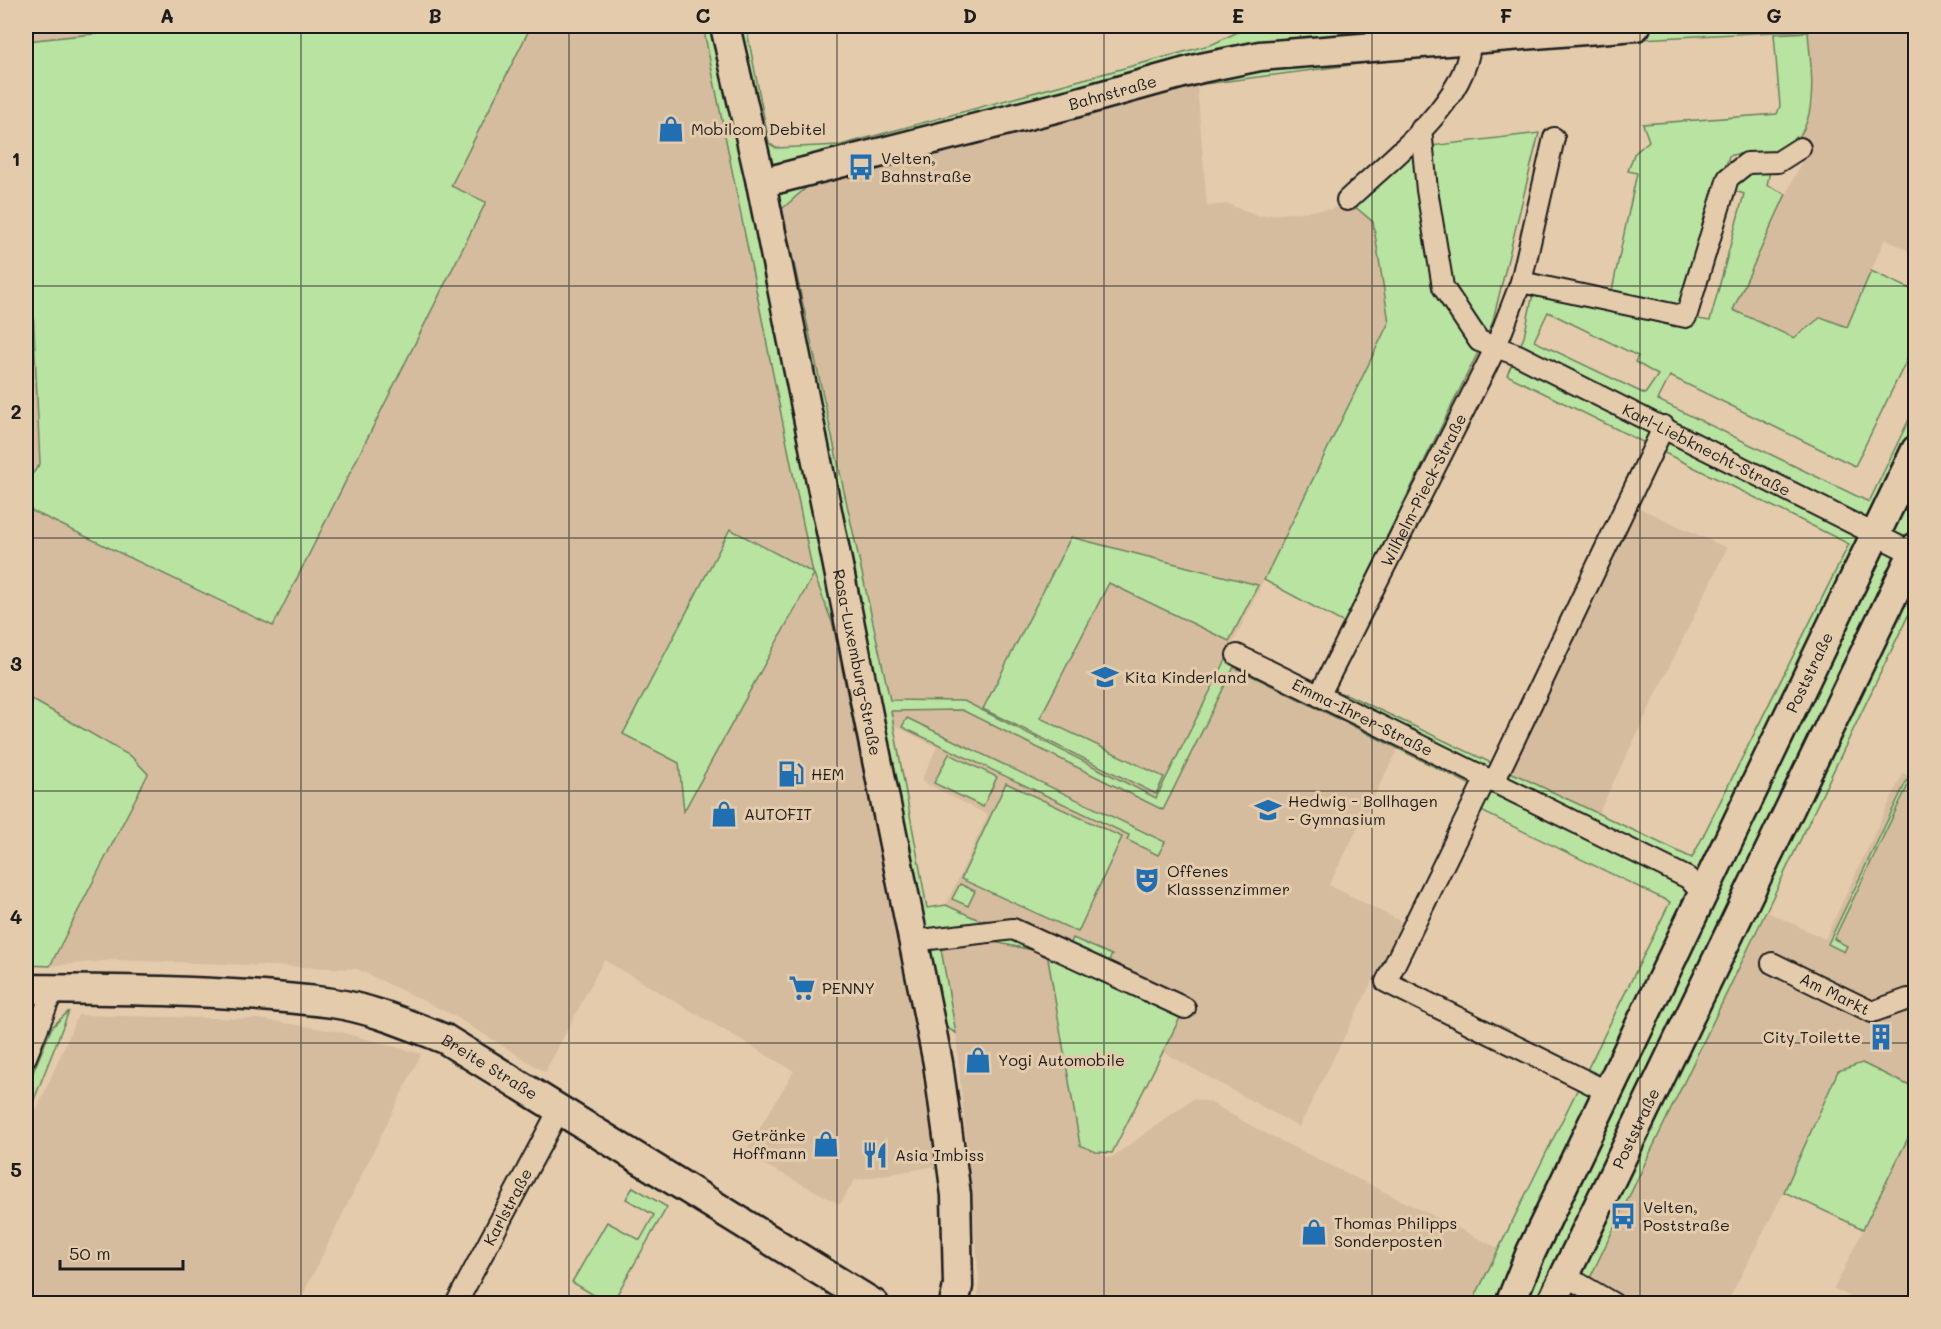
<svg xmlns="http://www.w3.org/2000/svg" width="1941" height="1329" viewBox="0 0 1941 1329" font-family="Mali,sans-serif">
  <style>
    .built { fill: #d6bc9e; fill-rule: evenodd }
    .green { fill: #b8e3a0; stroke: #6a805e; stroke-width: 1.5; fill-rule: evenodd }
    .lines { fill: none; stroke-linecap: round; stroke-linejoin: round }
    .street-casing { stroke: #1c1c1c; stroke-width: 24 }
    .secondary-casing { stroke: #1c1c1c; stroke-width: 33 }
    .street { stroke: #e4cbac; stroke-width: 20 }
    .secondary { stroke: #e4cbac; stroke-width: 28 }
    .grid { fill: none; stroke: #1c1c1c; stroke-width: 1.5; stroke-opacity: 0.55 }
    .labels { text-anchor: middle; stroke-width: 6; stroke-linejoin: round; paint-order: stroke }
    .street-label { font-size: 16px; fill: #1c1c1c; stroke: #e4cbac }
    .poi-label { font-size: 16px; fill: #1c1c1c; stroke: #e4cbac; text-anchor: start }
    .neatline { fill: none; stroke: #1c1c1c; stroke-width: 2 }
    .grid-label { font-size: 20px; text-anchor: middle; font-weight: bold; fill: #1c1c1c }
  </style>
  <rect width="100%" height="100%" fill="#e4cbac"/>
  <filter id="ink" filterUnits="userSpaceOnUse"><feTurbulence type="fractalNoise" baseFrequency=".0167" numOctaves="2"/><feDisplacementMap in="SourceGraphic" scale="12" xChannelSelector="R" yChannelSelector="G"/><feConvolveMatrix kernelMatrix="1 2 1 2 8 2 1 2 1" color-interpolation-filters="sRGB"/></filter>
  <g filter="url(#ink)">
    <g class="built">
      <polygon points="26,26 170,26 26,41"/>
      <path d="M531,26H703L814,574L833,625L933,1118L937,1166L855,1180L840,1204L744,1154L794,1071L604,960L545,1072L451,1014L357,969L116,960L50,966L148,774L132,757L26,696V508L273,625L486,202L451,186ZM730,529L685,810L679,763L623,733Z"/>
      <polygon points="1887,26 1915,26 1915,254 1885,239 1834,355 1733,310 1805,154 1800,138 1813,103 1808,30"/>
      <polygon points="1197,85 1207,206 1228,204 1257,216 1332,209 1347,200 1373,222 1389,322 1157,799 964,701 890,700 782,209 807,187"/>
      <polygon points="26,151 40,465 26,482"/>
      <polygon points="1635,506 1727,548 1598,814 1506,770"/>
      <polygon points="1234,667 1398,749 1329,885 1402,922 1299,1127 1163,1052 1185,1008 1108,963 1112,955 1073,939 1069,945 1010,922 979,920 946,905 988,815 921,781 937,747 893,725 891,711 962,710 1163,810"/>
      <polygon points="1903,773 1915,779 1915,1089 1862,1063 1838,1071 1784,1192 1727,1303 1635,1303 1590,1279 1765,911 1825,939"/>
      <polygon points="989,941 1047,953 1081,1145 1111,1158 1193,1099 1210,1102 1257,1129 1500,1249 1472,1303 977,1303 979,1278 956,1033 940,949"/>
      <polygon points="78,1015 260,1019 341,1032 421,1054 299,1303 26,1303 26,1135"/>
      <polygon points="1915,1124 1915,1303 1863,1303 1834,1289"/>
    </g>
    <g class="green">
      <polygon points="170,26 531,26 451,186 486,202 273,626 26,508 26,482 40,464 26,151 26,41"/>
      <path d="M703,26H746L769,143L776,148L841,145L1213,44L1250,26H1887L1488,47L1197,85L807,187L782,209L890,700L964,701L1156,798L1233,646L1311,685L1348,695L1692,858L1849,544L1507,375L1524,337L1534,289L1675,327L1686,317L1710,321L1744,194L1732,190L1735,182L1760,168L1770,171L1767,185L1786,194L1733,310L1794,338L1821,317L1847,327L1871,271L1915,291V343L1855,466L1670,376L1658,400L1869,502L1915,407V601L1578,1303H1472L1670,902L1475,808L1483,791L1234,667L1163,810L962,710L891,711L927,908L946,905L979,920L1010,922L1070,945L1073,938L1112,955L1108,962L1188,1002L1112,1153L1096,1152L1080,1145L1047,953L989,941L941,949L956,1033L912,1008L833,625L814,574L684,811L679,763L623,734L730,529L813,573ZM1548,312L1638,356L1635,362L1658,375L1645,394L1534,341Z"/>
      <path d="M1808,32C1811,73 1824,138 1774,155C1760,160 1744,150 1729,156L1679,313L1611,295L1637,173L1628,171L1634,154L1649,141L1643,124L1777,114L1780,106L1774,34Z"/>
      <polygon points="1421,129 1423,147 1539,133 1492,324 1344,623 1264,580 1389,322 1373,222 1347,200"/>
      <polygon points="1071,537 1258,585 1229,641 1109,583 1040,718 1164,777 1156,794 983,709"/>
      <polygon points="26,696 132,757 148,774 50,966 26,965"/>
      <polygon points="907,718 1165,842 1158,855 1127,840 1129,835 902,727"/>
      <polygon points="949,754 997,777 983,807 934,783"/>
      <polygon points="1907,780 1915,784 1915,788 1908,785 1834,939 1847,946 1844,952 1828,944"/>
      <polygon points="1006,783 1122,837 1078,932 961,879"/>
      <polygon points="960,884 975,891 968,906 952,899"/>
      <polygon points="69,1011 26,1120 26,1089 52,1027"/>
      <polygon points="1862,1063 1916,1089 1915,1124 1863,1229 1784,1192 1838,1071"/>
      <polygon points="633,1187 667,1207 612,1303 607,1303 572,1282 607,1222 640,1240 654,1215 626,1199"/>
    </g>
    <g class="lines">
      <g class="street-casing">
        <g id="street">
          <path id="s1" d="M1421,129L1427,190L1443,287L1479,341L1518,355L1916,555"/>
          <path d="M1347,200C1388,161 1473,98 1470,37"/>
          <polyline points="1521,282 1686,317 1728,178 1747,163 1778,162 1800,148"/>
          <path id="s2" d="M1237,655L1688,878L1702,893"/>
          <path id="s3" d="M1319,696L1495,349L1521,282L1554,138"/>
          <polyline points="1486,778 1386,982 1608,1092"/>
          <polyline points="1494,782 1664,426"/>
          <polyline points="913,941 1013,929 1185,1008"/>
          <path id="s4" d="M1772,963L1872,1012L1908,999L1916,1002"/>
          <polyline points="26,1057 53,990"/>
          <polyline points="1566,1276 1614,1304"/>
          <path id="s5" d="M456,1304L559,1110"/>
        </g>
      </g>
      <g class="secondary-casing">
        <g id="secondary">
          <path id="s6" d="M725,26L761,183L938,1063L956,1195L958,1286L954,1304"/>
          <path id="s7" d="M761,183L1071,104L1201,68L1260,56L1636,26"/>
          <path id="s8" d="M26,989C127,990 231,990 332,1003C370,1008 409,1025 445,1039L874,1304"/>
          <path id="s9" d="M1510,1304L1531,1252L1916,450"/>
          <path id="s10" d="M1551,1304L1916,547"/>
        </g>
      </g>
      <use href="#street" class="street"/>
      <use href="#secondary" class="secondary"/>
    </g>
  </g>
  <path class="grid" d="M301,26V1304M569,26V1304M837,26V1304M1104,26V1304M1372,26V1304M1640,26V1304M26,286H1916M26,538H1916M26,791H1916M26,1043H1916"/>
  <defs>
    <g id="shop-bare" transform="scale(2.07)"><path d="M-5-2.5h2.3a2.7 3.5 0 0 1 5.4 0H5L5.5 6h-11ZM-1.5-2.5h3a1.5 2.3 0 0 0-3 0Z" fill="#1f6fb2" stroke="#e4cbac" stroke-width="2.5" paint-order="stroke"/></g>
    <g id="bus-bare" transform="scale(2.07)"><path d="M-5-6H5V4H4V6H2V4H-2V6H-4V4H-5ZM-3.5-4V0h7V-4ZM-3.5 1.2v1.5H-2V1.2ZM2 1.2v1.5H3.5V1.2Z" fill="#1f6fb2" stroke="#e4cbac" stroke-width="2.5" paint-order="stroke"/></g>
    <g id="school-bare" transform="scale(2.07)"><path d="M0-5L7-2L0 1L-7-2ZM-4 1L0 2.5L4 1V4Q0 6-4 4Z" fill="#1f6fb2" stroke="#e4cbac" stroke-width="2.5" paint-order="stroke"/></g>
    <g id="fuel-bare" transform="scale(2.07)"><path d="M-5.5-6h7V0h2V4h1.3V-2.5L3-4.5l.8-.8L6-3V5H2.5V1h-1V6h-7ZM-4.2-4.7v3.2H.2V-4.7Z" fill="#1f6fb2" stroke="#e4cbac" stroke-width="2.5" paint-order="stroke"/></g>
    <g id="theatre-bare" transform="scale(2.07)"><path d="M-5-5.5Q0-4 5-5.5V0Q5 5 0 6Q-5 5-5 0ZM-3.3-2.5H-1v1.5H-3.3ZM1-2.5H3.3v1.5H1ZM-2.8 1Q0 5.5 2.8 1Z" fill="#1f6fb2" stroke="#e4cbac" stroke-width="2.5" paint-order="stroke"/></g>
    <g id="supermarket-bare" transform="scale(2.07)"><path d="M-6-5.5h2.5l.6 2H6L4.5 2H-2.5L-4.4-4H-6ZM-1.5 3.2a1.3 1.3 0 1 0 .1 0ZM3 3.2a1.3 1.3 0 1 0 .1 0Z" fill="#1f6fb2" stroke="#e4cbac" stroke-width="2.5" paint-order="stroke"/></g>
    <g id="building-bare" transform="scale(2.07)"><path d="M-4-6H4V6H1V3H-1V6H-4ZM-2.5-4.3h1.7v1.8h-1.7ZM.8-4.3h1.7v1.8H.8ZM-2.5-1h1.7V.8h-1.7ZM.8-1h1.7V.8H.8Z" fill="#1f6fb2" stroke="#e4cbac" stroke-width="2.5" paint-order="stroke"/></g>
    <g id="restaurant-bare" transform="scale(2.07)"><path d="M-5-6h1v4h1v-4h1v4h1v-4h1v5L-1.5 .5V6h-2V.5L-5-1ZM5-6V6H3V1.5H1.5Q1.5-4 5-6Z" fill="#1f6fb2" stroke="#e4cbac" stroke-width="2.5" paint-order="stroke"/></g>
  </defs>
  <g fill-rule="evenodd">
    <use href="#shop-bare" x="671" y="129"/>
    <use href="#bus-bare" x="861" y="167"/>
    <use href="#school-bare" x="1105" y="677"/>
    <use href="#fuel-bare" x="791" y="774"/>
    <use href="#school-bare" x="1268" y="810"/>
    <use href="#shop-bare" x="724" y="814"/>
    <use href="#theatre-bare" x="1147" y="880"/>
    <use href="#supermarket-bare" x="802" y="988"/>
    <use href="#building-bare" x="1881" y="1037"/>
    <use href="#shop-bare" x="978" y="1060"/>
    <use href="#shop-bare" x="826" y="1144"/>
    <use href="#restaurant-bare" x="875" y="1155"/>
    <use href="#bus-bare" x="1623" y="1216"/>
    <use href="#shop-bare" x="1314" y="1232"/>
  </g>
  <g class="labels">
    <g class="street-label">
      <text dy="6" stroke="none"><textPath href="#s7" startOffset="363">Bahnstraße</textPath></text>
      <text dy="6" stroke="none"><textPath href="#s1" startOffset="477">Karl-Liebknecht-Straße</textPath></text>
      <text dy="6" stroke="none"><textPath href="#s3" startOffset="231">Wilhelm-Pieck-Straße</textPath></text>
      <text dy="6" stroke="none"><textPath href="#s6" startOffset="650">Rosa-Luxemburg-Straße</textPath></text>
      <text dy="6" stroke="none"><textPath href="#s9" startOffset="699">Poststraße</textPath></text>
      <text dy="6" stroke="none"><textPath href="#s2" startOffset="140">Emma-Ihrer-Straße</textPath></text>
      <text dy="6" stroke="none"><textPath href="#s4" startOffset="70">Am Markt</textPath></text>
      <text dy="6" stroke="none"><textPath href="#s8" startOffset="478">Breite Straße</textPath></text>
      <text dy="6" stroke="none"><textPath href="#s10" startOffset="195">Poststraße</textPath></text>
      <text dy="6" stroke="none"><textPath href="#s5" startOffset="110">Karlstraße</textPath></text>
    </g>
    <g class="poi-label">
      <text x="691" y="135">Mobilcom Debitel</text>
      <text x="881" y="164">Velten,<tspan x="881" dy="18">Bahnstraße</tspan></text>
      <text x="1125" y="683">Kita Kinderland</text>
      <text x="811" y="780">HEM</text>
      <text x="1288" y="807">Hedwig - Bollhagen<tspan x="1288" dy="18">- Gymnasium</tspan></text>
      <text x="744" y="820">AUTOFIT</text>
      <text x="1167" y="877">Offenes<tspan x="1167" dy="18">Klasssenzimmer</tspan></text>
      <text x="822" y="994">PENNY</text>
      <text x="1861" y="1043" text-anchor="end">City Toilette</text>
      <text x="998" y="1066">Yogi Automobile</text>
      <text x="806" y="1141" text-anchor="end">Getränke<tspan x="806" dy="18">Hoffmann</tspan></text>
      <text x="895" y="1161">Asia Imbiss</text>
      <text x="1643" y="1213">Velten,<tspan x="1643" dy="18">Poststraße</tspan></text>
      <text x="1334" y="1229">Thomas Philipps<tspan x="1334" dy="18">Sonderposten</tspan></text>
    </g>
  </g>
  <rect width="1941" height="1329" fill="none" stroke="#e4cbac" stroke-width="66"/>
  <path d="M60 1260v9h123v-9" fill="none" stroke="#1c1c1c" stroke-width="3"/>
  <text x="69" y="1260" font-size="18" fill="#1c1c1c" stroke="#e4cbac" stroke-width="4.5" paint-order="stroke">50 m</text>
  <rect x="33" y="33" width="1875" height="1263" class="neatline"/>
  <g class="grid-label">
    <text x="167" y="23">A</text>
    <text x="435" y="23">B</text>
    <text x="703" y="23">C</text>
    <text x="970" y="23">D</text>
    <text x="1238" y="23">E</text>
    <text x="1506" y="23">F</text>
    <text x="1774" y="23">G</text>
    <text x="16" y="166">1</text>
    <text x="16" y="419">2</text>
    <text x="16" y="671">3</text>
    <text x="16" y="924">4</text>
    <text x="16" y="1177">5</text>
  </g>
</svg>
